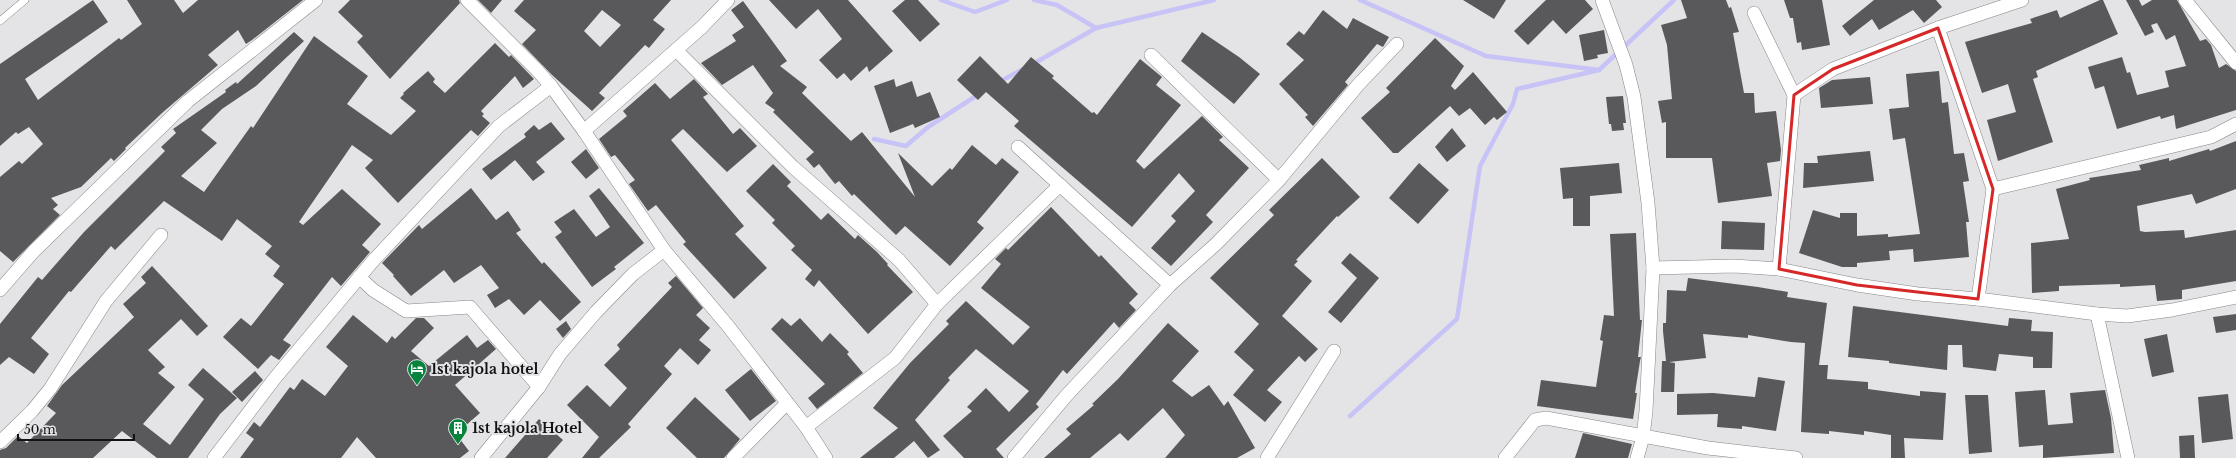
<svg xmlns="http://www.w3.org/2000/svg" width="2236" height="458" viewBox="0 0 2236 458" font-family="'Libre Baskerville',serif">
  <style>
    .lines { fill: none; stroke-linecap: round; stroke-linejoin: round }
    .stream { stroke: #c7c3f6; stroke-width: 4.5 }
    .building { fill: #59595b; fill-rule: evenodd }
    .lane-casing { stroke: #868689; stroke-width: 8 }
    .street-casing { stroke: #868689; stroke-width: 14 }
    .lane { stroke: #fff; stroke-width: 7 }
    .street { stroke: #fff; stroke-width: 13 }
    .marked { fill: none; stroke: #d62828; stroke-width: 3; stroke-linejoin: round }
    .labels { text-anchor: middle; stroke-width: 4; stroke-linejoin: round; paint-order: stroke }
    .poi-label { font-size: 14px; font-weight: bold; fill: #121213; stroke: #e4e4e7; text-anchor: start }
  </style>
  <rect width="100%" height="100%" fill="#e4e4e7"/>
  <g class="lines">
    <g class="stream">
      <polyline points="941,0 975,12 1007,0"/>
      <polyline points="1034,0 1057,5 1096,28"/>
      <polyline points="1360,0 1486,56 1599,70 1674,0"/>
      <polyline points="1033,64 1096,28 1214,0"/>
      <polyline points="999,82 1023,69"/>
      <polyline points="874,139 906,146 928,127 979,94"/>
      <polyline points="1350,416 1457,319 1480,166 1513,104 1517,89 1599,70"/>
    </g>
  </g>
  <g class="building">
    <polygon points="93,0 108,22 25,79 38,100 119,38 121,40 142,24 127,0 174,0 183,13 198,0 303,0 252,40 246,44 238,30 208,55 218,65 162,113 125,148 126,149 114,161 111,158 81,187 51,198 58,205 53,209 60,215 13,262 0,251 0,177 19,161 22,164 43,144 29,127 18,134 16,132 0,146 0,64"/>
    <polygon points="350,0 459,0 460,3 390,79 357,42 363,36 338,12"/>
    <polygon points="478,0 502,0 491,13"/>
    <path d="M524,0H671L653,20L665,29L649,48L645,45L599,93L605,98L592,111L552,75L522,44L536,30L514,11ZM602,10L621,25L600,47L584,31Z"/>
    <polygon points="769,0 848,0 893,51 869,72 867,66 851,81 844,73 837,79 819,60 842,39 818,9 796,29"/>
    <polygon points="905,0 918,0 940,24 920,42 892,11"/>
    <polygon points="1463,0 1506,0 1494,19"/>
    <polygon points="1546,0 1585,0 1593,9 1566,34 1553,20 1528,45 1514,31"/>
    <polygon points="1681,0 1726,0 1729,8 1731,7 1739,32 1733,33 1744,93 1754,93 1755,113 1776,111 1781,150 1780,161 1767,163 1772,196 1718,203 1712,158 1666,158 1666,122 1662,123 1658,101 1672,99 1667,45 1661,25 1687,18"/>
    <polygon points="1784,0 1822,0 1830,45 1802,50 1801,42 1797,43 1793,18 1790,18"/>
    <polygon points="1874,0 1936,0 1942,7 1924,23 1913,10 1879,30 1872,19 1850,36 1842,26"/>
    <polygon points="2100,0 2103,0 2118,34 2036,71 2038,77 2033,79 2053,142 1998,161 1987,120 2016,112 2008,84 1982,93 1965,42 2032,23 2030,19 2057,10 2060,18"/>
    <polygon points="2126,0 2139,0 2142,6 2152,0 2177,0 2200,41 2206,39 2211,45 2219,68 2226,64 2236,71 2236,110 2176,129 2174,115 2161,119 2160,116 2117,129 2104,86 2095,89 2088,67 2122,57 2127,73 2130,72 2137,95 2169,87 2165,71 2186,66 2175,35 2166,40 2157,23 2151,25 2154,32 2145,36"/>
    <polygon points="743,1 787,61 780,66 807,87 802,93 851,141 862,132 915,197 898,153 932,186 950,168 952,170 972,145 996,165 1002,158 1019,172 977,222 984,228 950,266 905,226 896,235 854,194 852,196 839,181 835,184 819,164 814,168 806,159 814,152 773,112 775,110 765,103 773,93 753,65 722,85 701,63 736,41 732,35 744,27 731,10"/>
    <polygon points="1323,10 1347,29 1353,18 1389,37 1383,47 1377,44 1345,82 1348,85 1313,126 1305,117 1308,115 1279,84 1304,60 1286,44 1299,31 1304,35"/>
    <polygon points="1604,30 1608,53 1597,55 1598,58 1584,61 1579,35"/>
    <polygon points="294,32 304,41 256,86 222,109 201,130 217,143 181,176 204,192 251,126 253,128 314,36 368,76 347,104 391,135 416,111 400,98 404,94 403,93 428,71 435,79 433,82 445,93 495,43 509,57 511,55 534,79 523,88 515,76 481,111 484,114 482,116 490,123 478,136 471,130 398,203 365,168 373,160 352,145 299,222 303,225 342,189 381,224 362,245 370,252 341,286 332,277 283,340 291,345 279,360 271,355 258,369 223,337 241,318 251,326 284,284 273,276 280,266 265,254 272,246 237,219 222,241 164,201 115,250 111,246 71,292 69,291 31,338 49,354 34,374 9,357 0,365 0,324 38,277 42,280 84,232 165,151 161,147 176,133 173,129 226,92 225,90 236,82 237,84"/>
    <polygon points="1202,32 1239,57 1260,74 1234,104 1181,61"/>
    <polygon points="1435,38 1464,66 1451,86 1455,90 1473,72 1507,112 1497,120 1494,117 1485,125 1470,108 1459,116 1450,106 1398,153 1393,153 1361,118 1390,92 1386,88"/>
    <polygon points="980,56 1008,84 1031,57 1054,76 1052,78 1092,113 1094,112 1097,115 1140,59 1162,77 1156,85 1181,105 1136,161 1144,169 1202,116 1223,137 1219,140 1249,168 1206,215 1213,222 1171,266 1151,248 1176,221 1171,216 1195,191 1179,173 1132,227 1014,126 1019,121 986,92 978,100 957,80"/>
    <polygon points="1939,71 1942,103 1948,102 1954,154 1964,153 1969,181 1963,182 1969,222 1966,222 1969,257 1914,262 1913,249 1889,251 1890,260 1857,263 1857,267 1842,267 1799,253 1813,210 1840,218 1840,213 1857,213 1857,236 1888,234 1888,237 1920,234 1905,138 1893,140 1889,109 1909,107 1906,74"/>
    <polygon points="1870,77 1873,104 1821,108 1819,88 1832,80"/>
    <polygon points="694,79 708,94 703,97 733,134 740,128 757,146 727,172 683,129 671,140 744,226 735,234 767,268 734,299 683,244 686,242 656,205 648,211 629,184 635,180 615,155 611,157 599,139 627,116 623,111 655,83 670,99"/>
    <polygon points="894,79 896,87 912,81 917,97 930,92 940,117 915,128 913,124 890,133 874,86"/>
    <polygon points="1623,96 1626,123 1623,123 1624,130 1612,131 1611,124 1609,124 1606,97"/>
    <polygon points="551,122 565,139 536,162 545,172 533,181 515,160 491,180 482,169 526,137 524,134 534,125 539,130"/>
    <polygon points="1452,128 1466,146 1447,162 1435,147"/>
    <polygon points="2236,141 2236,189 2196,204 2192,194 2137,206 2140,231 2145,232 2184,230 2185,238 2236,230 2236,281 2182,290 2182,299 2157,301 2155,285 2120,287 2120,284 2059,286 2059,291 2032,293 2031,243 2069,239 2056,189 2090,180 2089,178 2141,170 2139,165 2169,158 2169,161 2209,149 2210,151"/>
    <polygon points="586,149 599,168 586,179 571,162"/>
    <polygon points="1870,151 1874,181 1803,188 1804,163 1818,163 1817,156"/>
    <polygon points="1322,158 1360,197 1338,217 1337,216 1296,260 1298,261 1294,265 1312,281 1282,316 1318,349 1305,362 1299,356 1267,390 1282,402 1265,422 1233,395 1254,370 1234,352 1259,324 1210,278 1274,215 1269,210"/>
    <polygon points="1419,163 1449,190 1418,224 1389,198"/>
    <polygon points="1619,163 1622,193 1590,196 1590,226 1573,226 1573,198 1563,199 1560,168"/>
    <polygon points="773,164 791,182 787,186 821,220 828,213 855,239 858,235 877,252 888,264 887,265 913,292 868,334 819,280 814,287 805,279 812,270 791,250 795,246 772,223 775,220 746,191"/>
    <polygon points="471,188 496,220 508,211 521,230 516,233 542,264 544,262 581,302 560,321 540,300 524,315 509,299 495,308 487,295 499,288 481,265 454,283 444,270 411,296 393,276 394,275 382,263 419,225 422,229"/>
    <polygon points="599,188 644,243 614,267 616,269 592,287 555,237 562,232 554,222 574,209 596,237 610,227 589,196"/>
    <polygon points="1051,207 1099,257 1101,255 1138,294 1129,303 1136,310 1119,328 1114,322 1067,374 1063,370 1036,404 1039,407 996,449 1004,458 964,458 943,436 972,411 967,407 986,388 1009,412 1029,391 976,349 948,378 950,380 915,420 940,450 928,458 914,441 894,458 860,458 898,428 873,408 910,363 949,324 946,321 966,301 1013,345 1030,327 981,288 1001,264 995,259 1006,248 1008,250"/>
    <polygon points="1722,221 1765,223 1764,250 1721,249"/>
    <polygon points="1636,233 1640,320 1642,320 1638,357 1641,357 1640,361 1635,393 1637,393 1633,419 1537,406 1541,380 1596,387 1603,341 1600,340 1604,315 1614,316 1610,234"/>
    <polygon points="1350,253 1379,278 1341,323 1328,312 1357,278 1341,263"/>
    <polygon points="152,266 208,326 197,336 181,319 148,350 165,367 158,373 175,387 143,424 170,445 204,399 188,385 203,368 237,398 220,414 188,458 157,458 122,431 93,458 0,458 0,450 6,448 18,436 27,443 56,413 47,406 62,385 134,317 123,304 146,283 141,277"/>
    <polygon points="676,276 703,308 696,315 710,328 699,340 711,350 698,365 680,348 664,366 672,374 628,424 631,427 599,458 582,458 599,437 567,405 587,385 610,407 627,388 604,365 620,349 617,345 672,287 668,283"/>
    <polygon points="1688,278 1758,287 1788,292 1787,297 1827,303 1819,365 1828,365 1827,379 1868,382 1868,389 1920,396 1920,391 1946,393 1943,440 1904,438 1905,458 1891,458 1891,435 1864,431 1864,435 1829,431 1829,434 1801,432 1805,343 1791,342 1748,335 1748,338 1703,334 1706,358 1669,362 1675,363 1674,392 1661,392 1662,361 1666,361 1663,331 1663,323 1666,323 1667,290 1686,291"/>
    <polygon points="1853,306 2008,326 2009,318 2032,320 2031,331 2053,332 2052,368 2033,368 2033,357 1999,354 1996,371 1963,367 1962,345 1948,345 1947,370 1889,363 1889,361 1848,357"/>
    <polygon points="2236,314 2236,330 2216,333 2213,317"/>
    <polygon points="353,315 387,343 392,336 395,339 416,318 424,318 434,328 411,351 429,366 467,335 477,348 488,340 496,349 455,385 480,413 456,434 469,451 460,458 376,458 357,437 341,458 240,458 254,439 246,433 254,422 260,427 290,387 294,390 302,379 325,396 348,366 326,347"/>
    <polygon points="782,318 791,326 800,318 822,342 830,333 849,352 847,354 863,373 817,409 808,398 825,384 771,329"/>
    <polygon points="566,321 571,329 563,338 556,329"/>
    <polygon points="1168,323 1199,351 1172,381 1192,397 1209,385 1224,406 1228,401 1255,448 1237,458 1165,458 1185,435 1163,408 1128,441 1120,433 1090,458 1044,458 1071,434 1066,429 1094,405 1092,404 1118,379"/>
    <polygon points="2167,334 2174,372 2152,377 2144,339"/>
    <polygon points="751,369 776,401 750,421 725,390"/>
    <polygon points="255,371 263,380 242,402 232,392"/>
    <polygon points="1758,377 1785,381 1776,431 1742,426 1742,429 1717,427 1718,414 1677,415 1677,394 1713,393 1755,397"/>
    <polygon points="2045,390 2048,425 2073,423 2070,393 2105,390 2111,418 2114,453 2043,458 2043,445 2019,447 2015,392"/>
    <polygon points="2228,394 2233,439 2202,443 2198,397"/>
    <polygon points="1965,395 1988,395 1992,452 1969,454"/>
    <polygon points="695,397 740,439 724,458 697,458 666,428"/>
    <polygon points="539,419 563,440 547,458 505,458"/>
    <polygon points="1583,433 1632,444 1628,458 1575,458"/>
    <polygon points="2194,435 2195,458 2180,458 2179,436"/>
  </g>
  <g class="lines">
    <g class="lane-casing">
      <polyline id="lane" points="0,21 25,0"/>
    </g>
    <g class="street-casing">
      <g id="street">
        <polyline points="467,0 537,70 551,86 584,131 664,250 728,326 806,427 826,458"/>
        <polyline points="1602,0 1626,65 1634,97 1648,203 1653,268 1646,411 1643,437 1637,458"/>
        <polyline points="2185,0 2236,63"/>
        <polyline points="1754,13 1794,95 1779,269"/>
        <polyline points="1938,28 1993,189 1978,299"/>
        <polyline points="676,50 793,167 899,260 937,304"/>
        <polyline points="1151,55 1279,180"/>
        <polyline points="1794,95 1833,69 1938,28 2022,0"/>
        <polyline points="584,131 702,27 728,0"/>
        <polyline points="1018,147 1170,285"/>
        <polyline points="1993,189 2211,137 2236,124"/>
        <polyline points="1653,268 1734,266 1779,269 1857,285 1918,294 1978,299 2097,314 2127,316 2172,310 2236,297"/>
        <polyline points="359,277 373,290 406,311 470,307 539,387"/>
        <polyline points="0,290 33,252 188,101 316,0"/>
        <polyline points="2097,314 2128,458"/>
        <polyline points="806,427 895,358 937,304 1060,185"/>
        <polyline points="0,442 32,411 50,389 106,301 161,235"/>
        <polyline points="214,458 275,378 372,262 499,126 551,86"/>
        <polyline points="481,458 539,387 560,354 596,312 633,274 664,250"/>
        <polyline points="733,458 787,403"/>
        <polyline points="1014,458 1066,396 1170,285 1216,244 1279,180 1358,85 1397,44"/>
        <polyline points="1267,458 1334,351"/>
        <polyline points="1505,458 1535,420 1546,418 1708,448 1796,458"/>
      </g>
    </g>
    <use href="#lane" class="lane"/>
    <use href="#street" class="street"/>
  </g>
  <path class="marked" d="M1938,28L1993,189L1978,299L1857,285L1779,269L1794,95L1833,69Z"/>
  <defs>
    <g id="hotel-pin" transform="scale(1)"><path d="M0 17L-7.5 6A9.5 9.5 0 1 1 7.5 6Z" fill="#07833d" stroke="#e4e4e7"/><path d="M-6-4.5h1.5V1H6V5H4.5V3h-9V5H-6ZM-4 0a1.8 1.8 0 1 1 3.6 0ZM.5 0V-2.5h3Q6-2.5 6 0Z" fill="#fff"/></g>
    <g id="building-pin" transform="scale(1)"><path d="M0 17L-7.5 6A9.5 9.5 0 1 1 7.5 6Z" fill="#07833d" stroke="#e4e4e7"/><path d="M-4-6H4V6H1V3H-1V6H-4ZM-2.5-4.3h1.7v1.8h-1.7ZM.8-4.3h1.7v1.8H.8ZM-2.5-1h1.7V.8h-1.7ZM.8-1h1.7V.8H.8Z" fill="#fff"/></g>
  </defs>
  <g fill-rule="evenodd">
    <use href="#hotel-pin" x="417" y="369"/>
    <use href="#building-pin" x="458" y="428"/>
  </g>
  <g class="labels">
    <g class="poi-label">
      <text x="431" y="374">1st kajola hotel</text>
      <text x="472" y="433">1st kajola Hotel</text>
    </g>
  </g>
  <path d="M18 434v6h116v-6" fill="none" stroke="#121213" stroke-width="2"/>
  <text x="24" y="434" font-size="12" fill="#121213" stroke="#e4e4e7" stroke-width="3" paint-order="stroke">50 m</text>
</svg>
